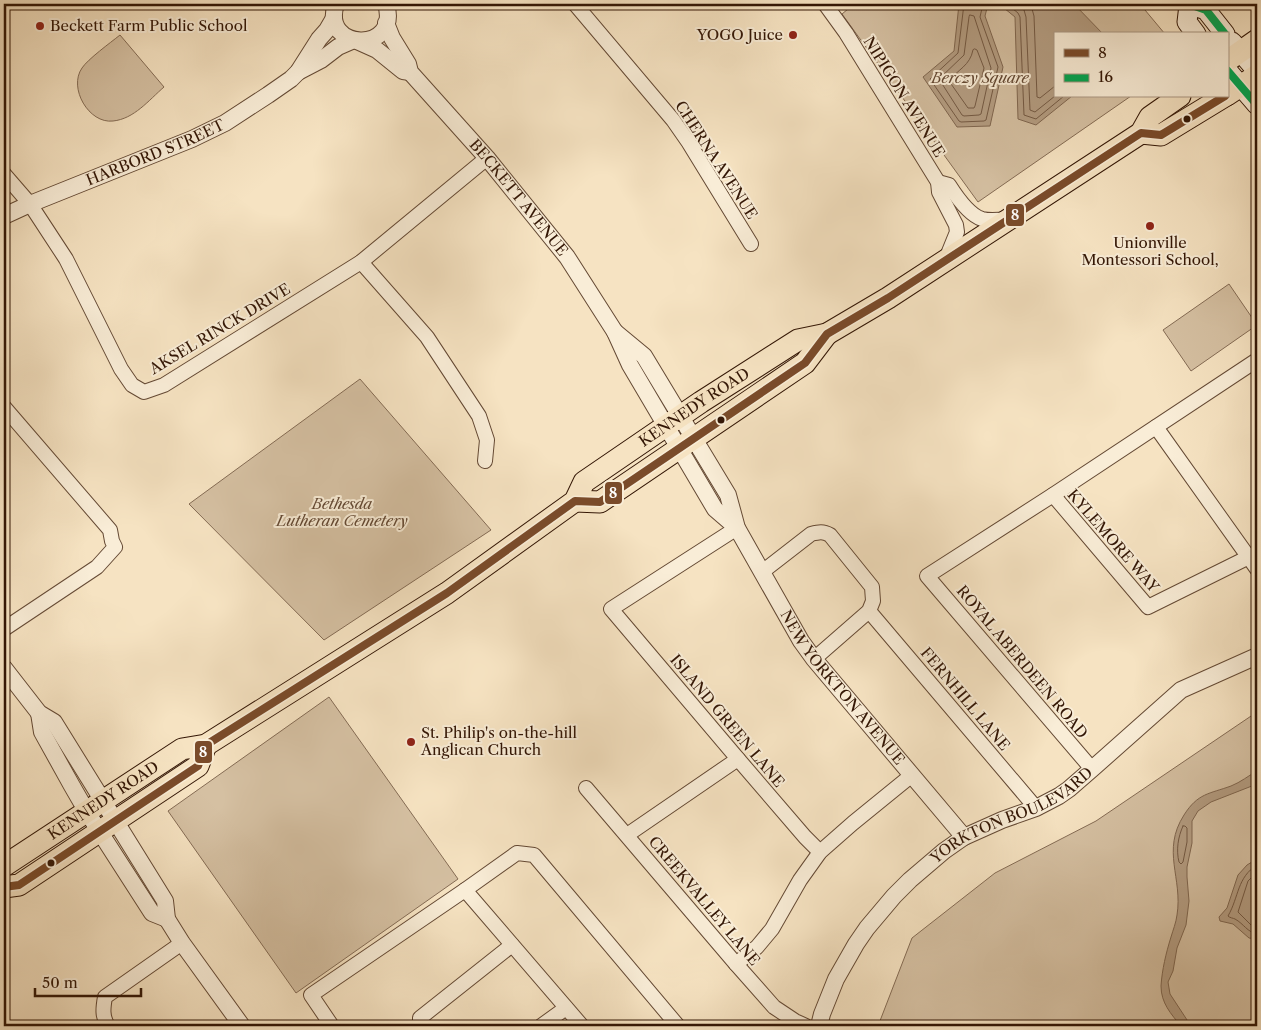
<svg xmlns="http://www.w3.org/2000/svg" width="1261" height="1030" viewBox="0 0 1261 1030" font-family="'Libre Caslon Text',serif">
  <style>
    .green { fill: #d5c0a2; stroke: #846b54 }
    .water { fill: #b49d82; stroke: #806750 }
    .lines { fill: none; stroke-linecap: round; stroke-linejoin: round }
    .shore { stroke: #745a44; stroke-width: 1 }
    .minor-casing { stroke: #644934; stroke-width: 16 }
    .tertiary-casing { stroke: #644934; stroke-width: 18 }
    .secondary-casing { stroke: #331605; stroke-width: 21 }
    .primary-casing { stroke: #331605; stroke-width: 23 }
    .minor { stroke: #f9edd7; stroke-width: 14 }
    .tertiary { stroke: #f9edd7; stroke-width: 16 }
    .secondary { stroke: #f9edd7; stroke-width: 19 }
    .primary { stroke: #f6e3c2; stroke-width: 21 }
    .bus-1-casing { stroke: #f9edd7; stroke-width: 11 }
    .bus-2-casing { stroke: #f9edd7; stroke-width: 11 }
    .bus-1 { stroke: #7a4b2a; stroke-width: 8 }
    .bus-2 { stroke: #00a651; stroke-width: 8 }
    .poi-dot { fill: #8f2418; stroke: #f9edd7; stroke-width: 2 }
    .bus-dot { fill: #331605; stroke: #f9edd7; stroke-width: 2 }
    .labels { text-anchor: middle; stroke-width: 4; stroke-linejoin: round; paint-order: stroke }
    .poi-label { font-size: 15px; fill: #331605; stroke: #f9edd7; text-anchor: start }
    .park-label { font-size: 15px; font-style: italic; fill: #644934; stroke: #f9edd7 }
    .street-label { font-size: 15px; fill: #331605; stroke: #f9edd7 }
    .line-badge { stroke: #f9edd7; stroke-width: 2 }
    .badge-label { font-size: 14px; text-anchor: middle; font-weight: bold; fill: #fff }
  </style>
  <rect width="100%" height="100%" fill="#f6e3c2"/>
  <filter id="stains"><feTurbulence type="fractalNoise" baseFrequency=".004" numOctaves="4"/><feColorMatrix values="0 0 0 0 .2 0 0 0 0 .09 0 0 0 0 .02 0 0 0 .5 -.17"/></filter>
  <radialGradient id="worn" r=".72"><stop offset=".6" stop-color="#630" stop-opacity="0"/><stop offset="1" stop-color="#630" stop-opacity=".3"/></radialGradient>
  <g class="green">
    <polygon points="854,4 1140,4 1165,34 1055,34 1055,96 1131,96 978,202 842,14"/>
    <path d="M120,35L164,87C149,100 134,119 113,121C89,124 68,88 82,68C88,59 110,43 120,35Z"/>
    <polygon points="1229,284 1257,325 1191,371 1163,330"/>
    <polygon points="360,379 491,530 324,640 189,504"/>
    <polygon points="329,697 458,879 296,993 168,811"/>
    <polygon points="1257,712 1257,1026 878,1026 912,938 995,873 1096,821"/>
  </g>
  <g class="water">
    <polygon points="959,4 988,4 985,16 1003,67 990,126 957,127 923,77 954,51"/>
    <polygon points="999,4 1074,4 1103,34 1055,34 1055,96 1072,96 1036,125 1018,119 1015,17"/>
    <path d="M1257,771V784L1211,802L1198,811L1192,821V843L1187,867V877L1189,901L1186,925L1177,948L1173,971L1168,982L1170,994L1191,1026H1181C1171,1014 1161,1003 1161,986C1162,970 1166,953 1171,937C1173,930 1176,923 1177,915C1183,878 1161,851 1184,815C1198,793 1209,794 1231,786C1241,782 1248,776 1257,771Z"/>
    <polygon points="1257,859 1257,939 1249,938 1233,924 1220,921 1219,917 1227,908 1238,875 1247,865"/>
  </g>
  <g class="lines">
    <g class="shore">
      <polyline points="964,4 958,53 930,79 959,121 961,122 984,121 986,120 998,67 980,17 983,4"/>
      <polyline points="1007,4 1018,13 1020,17 1024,115 1036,119 1064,96"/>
      <polyline points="1017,4 1024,10 1026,17 1030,110 1035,112 1055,96"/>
      <polyline points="1028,4 1032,9 1034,16 1037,97 1040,98 1055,86"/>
      <polygon points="970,15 974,16 991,68 981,114 979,115 964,116 962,115 939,79 964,55 969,17"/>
      <path d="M975,49L977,50L984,68L975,106L974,108H968L949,81C958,69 970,66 973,50Z"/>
      <path d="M1183,826H1185L1187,828V842L1183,862L1181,864L1179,862C1176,850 1178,837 1183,826Z"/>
      <path d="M1257,865C1237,877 1239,897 1228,916C1230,918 1233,918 1235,919C1244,924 1247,932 1257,934"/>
      <polyline points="1257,872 1248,881 1238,912 1253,927 1257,928"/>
    </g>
    <g class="minor-casing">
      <g id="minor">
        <polyline points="575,4 673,120 689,143 751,244"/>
        <polyline points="825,4 846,33 938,182 939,192 956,225 957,232 946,259"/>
        <polyline points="4,174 30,204 66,259 121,369 132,385 144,392 164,385 361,262 487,158"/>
        <path d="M938,182L949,185C956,196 969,215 982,219C990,221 999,220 1007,219"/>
        <polyline points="361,262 427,337 479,416 487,440 485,461"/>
        <polyline points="4,407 110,530 112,541 115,547 97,567 4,629"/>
        <polyline points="1156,427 1257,569"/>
        <polyline points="1053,495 1148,607 1257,553"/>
        <polyline points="737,528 611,609 738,759 805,837 820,852"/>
        <path d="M762,572L811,534C819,532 823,531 830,535L872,587L873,601L869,611L814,659"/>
        <polyline points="869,611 1036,808"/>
        <polyline points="1092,769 927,576 1053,495 1257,360"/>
        <polyline points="586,788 736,964 774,1007 795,1021 806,1026"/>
        <polyline points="627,835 738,759"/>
        <polyline points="465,890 582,1026"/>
        <polyline points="736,964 757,947 772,929 800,880 820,852 853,823 912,775"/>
        <path d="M108,1026C102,1017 103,1008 105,997L182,943"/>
        <polyline points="332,1026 311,995 465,890 517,853 534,855 678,1026"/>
        <polyline points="420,1026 420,1018 512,945"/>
        <polyline points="541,1026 566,1008"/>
      </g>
    </g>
    <g class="tertiary-casing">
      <g id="tertiary">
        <path d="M336,4C320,51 401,54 386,4"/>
        <path id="s1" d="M386,23L392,38L408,64L410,72L487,158L567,257L615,332L630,365L715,509L737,528"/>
        <polyline points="357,41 377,50 403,71 410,72"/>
        <polyline points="298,72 321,60 338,47 354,40"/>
        <path id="s2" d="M4,216L30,204L192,139L225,123L268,95L291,79L298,72L319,39L327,30L334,18"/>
        <path id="s3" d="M615,332L644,356L728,495L737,528L801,641L814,659L964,837"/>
        <polyline points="4,668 39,713 54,722 165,901 167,919 182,943 242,1026"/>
        <polyline points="39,713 42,732 72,786 87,812 152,913 167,919"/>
        <path id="s4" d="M819,1026L822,1014L836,979L856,944L867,928L894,896L910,880L944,851L964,837L1002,820L1036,808L1059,796L1069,789L1092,769L1181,690L1257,656"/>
      </g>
    </g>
    <g class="secondary-casing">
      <g id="secondary">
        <polyline points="1189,4 1206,10 1225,34"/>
        <polyline points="1189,5 1187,22 1196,34"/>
        <polyline points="1232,42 1257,71"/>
        <polyline points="1227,70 1257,105"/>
      </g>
    </g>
    <g class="primary-casing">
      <g id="primary">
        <polyline points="1227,61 1257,40"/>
        <polyline points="1227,95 1257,75"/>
        <polyline points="1141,133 1161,135 1225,96"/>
        <polyline points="575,501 600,502 805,363 827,334"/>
        <path id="s5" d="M4,866L182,749L206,745L447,593L575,501L584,482L701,402L798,340L827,334L888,298L1141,133L1150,117L1180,96"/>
        <polyline points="4,887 19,885 198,766 206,745"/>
      </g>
    </g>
    <use href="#minor" class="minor"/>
    <use href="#tertiary" class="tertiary"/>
    <use href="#secondary" class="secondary"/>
    <use href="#primary" class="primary"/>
    <g class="bus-1-casing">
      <polyline id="bus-1" points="4,887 19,885 198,766 206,745 447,593 575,501 600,502 805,363 827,334 888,298 1141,133 1161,135 1225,96"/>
    </g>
    <g class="bus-2-casing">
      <g id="bus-2">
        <polyline points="1189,4 1206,10 1225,34"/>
        <polyline points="1227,70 1257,105"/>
      </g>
    </g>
    <use href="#bus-1" class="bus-1"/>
    <use href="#bus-2" class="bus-2"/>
  </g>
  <g class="poi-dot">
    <circle cx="40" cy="26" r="5"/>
    <circle cx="793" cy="35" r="5"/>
    <circle cx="1150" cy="226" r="5"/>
    <circle cx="411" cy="742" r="5"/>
  </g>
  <g class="bus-dot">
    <circle cx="1187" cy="119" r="4.5"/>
    <circle cx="721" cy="420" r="4.5"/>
    <circle cx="51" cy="863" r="4.5"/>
  </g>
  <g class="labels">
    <g class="poi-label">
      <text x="50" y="31">Beckett Farm Public School</text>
      <text x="783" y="40" text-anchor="end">YOGO Juice</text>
      <text x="1150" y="248" text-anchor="middle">Unionville<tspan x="1150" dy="17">Montessori School,</tspan></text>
      <text x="421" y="738">St. Philip's on-the-hill<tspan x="421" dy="17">Anglican Church</tspan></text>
    </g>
    <g class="park-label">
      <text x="980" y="83">Berczy Square</text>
      <text x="342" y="509">Bethesda<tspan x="342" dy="17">Lutheran Cemetery</tspan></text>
    </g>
    <g class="street-label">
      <text transform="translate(904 97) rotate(58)" y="5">NIPIGON AVENUE</text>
      <text dy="5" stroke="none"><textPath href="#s2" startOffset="164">HARBORD STREET</textPath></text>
      <text transform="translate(716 160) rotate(57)" y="5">CHERNA AVENUE</text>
      <text dy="5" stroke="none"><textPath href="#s1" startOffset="221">BECKETT AVENUE</textPath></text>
      <text transform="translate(220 329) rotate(-31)" y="5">AKSEL RINCK DRIVE</text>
      <text dy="5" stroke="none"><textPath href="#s5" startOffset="834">KENNEDY ROAD</textPath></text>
      <text transform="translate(1113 541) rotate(49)" y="5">KYLEMORE WAY</text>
      <text transform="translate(1022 662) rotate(50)" y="5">ROYAL ABERDEEN ROAD</text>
      <text dy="5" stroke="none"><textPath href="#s3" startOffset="426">NEW YORKTON AVENUE</textPath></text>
      <text transform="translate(965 699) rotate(50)" y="5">FERNHILL LANE</text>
      <text transform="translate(727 721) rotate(50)" y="5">ISLAND GREEN LANE</text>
      <text dy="5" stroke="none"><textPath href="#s5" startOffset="119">KENNEDY ROAD</textPath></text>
      <text dy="5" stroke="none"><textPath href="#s4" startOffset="296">YORKTON BOULEVARD</textPath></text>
      <text transform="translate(704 901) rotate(50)" y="5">CREEKVALLEY LANE</text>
    </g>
  </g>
  <g class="line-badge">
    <rect x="1005" y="203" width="20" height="24" rx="5" fill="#7a4b2a"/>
    <rect x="604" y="481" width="19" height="24" rx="5" fill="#7a4b2a"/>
    <rect x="194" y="740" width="19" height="24" rx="5" fill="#7a4b2a"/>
  </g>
  <g class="badge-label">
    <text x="1015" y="220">8</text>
    <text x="613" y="498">8</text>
    <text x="203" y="757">8</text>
  </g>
  <rect width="1261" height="1030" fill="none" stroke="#f6e3c2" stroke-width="20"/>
  <rect x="5" y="5" width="1251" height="1020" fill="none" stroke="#331605" stroke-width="2.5"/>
  <rect x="10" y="10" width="1241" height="1010" fill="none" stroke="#331605"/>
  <rect x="1054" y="32" width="175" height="65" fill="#f9edd7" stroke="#aa9783"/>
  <rect x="1064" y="49" width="25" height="8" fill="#7a4b2a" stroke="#aa9783"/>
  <text x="1098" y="58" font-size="15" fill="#331605">8</text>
  <rect x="1064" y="74" width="25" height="8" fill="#00a651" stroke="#aa9783"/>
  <text x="1098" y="82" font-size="15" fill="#331605">16</text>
  <path d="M35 988v8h106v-8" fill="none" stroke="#331605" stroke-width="2.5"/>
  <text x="42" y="988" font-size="15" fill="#331605" stroke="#f9edd7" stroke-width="4" paint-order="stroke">50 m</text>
  <rect width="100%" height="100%" filter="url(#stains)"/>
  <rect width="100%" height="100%" fill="url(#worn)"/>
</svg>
